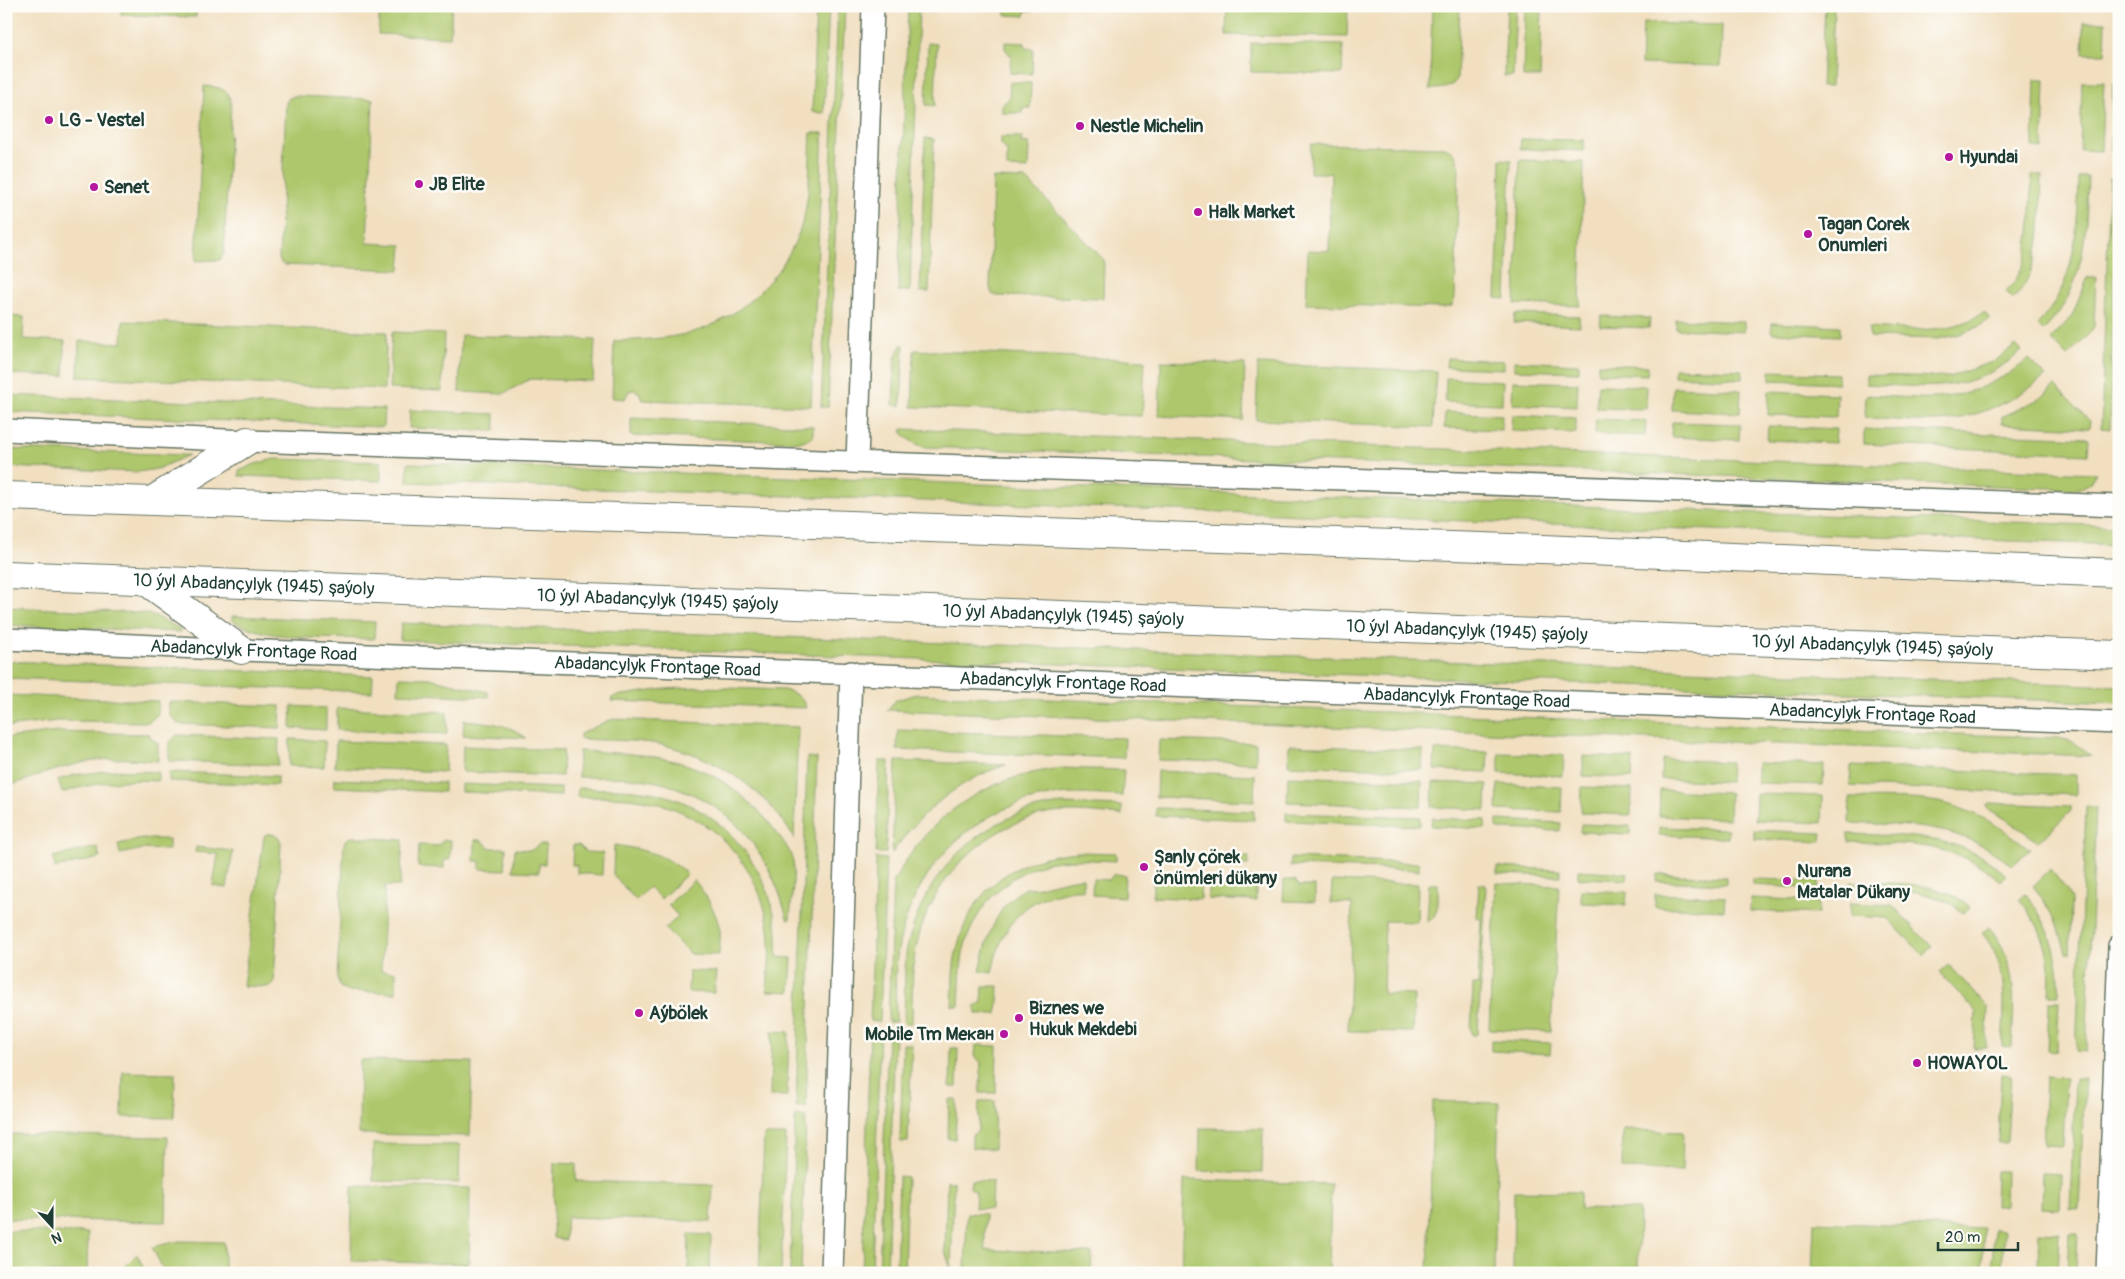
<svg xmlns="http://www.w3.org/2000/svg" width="2125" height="1279" viewBox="0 0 2125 1279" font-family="Pangolin,sans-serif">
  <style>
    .green { fill: #aec76c; stroke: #668250 }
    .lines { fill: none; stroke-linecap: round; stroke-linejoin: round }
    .street-casing { stroke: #687665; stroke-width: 24 }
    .primary-casing { stroke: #687665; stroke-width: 30 }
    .street { stroke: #fff; stroke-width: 21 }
    .primary { stroke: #fff; stroke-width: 28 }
    .poi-dot { fill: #b5179e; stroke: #fdfcf7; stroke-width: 2 }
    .labels { text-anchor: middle; stroke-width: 5; stroke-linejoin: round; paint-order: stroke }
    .poi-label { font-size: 18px; font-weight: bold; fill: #1f3d34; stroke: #fdfcf7; text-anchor: start }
    .street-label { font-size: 18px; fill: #1f3d34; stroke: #fdfcf7 }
  </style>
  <rect width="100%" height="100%" fill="#fdfcf7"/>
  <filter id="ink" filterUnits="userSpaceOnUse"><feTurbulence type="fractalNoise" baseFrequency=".02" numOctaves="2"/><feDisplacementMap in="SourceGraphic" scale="10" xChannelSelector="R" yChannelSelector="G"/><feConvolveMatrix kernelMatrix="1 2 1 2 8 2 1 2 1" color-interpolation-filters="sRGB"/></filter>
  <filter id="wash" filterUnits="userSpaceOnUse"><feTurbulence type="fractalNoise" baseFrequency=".0096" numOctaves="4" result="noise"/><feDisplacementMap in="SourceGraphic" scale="20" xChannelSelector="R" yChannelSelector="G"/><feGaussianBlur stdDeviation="1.12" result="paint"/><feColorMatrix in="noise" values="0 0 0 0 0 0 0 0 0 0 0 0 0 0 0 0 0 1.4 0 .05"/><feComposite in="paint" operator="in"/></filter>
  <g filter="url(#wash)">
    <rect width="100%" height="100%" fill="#f1dfc0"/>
    <g class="green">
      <polygon points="121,6 196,6 196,17 121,15"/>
      <polygon points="380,6 452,6 450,37 378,34"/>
      <polygon points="816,6 829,6 824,113 812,112"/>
      <polygon points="838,6 845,6 828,407 821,407"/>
      <polygon points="908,6 919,6 910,291 898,291"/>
      <polygon points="1008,6 1034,6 1034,11 1026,10 1025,16 1005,15 1005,8"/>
      <polygon points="1227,6 1348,6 1347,37 1226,35"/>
      <path d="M1432,6H1460L1457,79C1451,89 1441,89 1430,89Z"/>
      <polygon points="1507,6 1516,6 1513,76 1504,76"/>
      <polygon points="1525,6 1542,6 1540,77 1523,77"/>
      <polygon points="1825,6 1834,6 1831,87 1821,87"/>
      <polygon points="2084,22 2106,22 2105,54 2083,54"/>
      <polygon points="1643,23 1722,25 1721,66 1641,64"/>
      <polygon points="1005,42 1025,43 1025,48 1033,49 1032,74 1010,73 1011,56 1005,49"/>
      <polygon points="928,43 937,44 935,106 926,105"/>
      <polygon points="1251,43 1343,45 1342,74 1251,72"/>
      <polygon points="2035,80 2045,80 2043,149 2033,148"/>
      <polygon points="1010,82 1031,83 1030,108 1022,108 1022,113 1002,113 1002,105 1009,99"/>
      <polygon points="2082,82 2104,82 2101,151 2080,150"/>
      <polygon points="2113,83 2119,83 2119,151 2111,151"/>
      <path d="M204,86C218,87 230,88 231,104L224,253L220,260L196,261Z"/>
      <polygon points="294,96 373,99 367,243 402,245 400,270 285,265 281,263 279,259 286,103 289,98"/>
      <path d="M811,133H823L811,406L642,400L639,392L634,390L629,391L625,399L612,398L614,341C639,340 666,339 690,333C740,320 785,275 801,227C811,197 809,164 811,133Z"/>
      <polygon points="1001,137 1022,137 1021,143 1029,144 1028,169 1007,168 1007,151 1001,144"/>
      <polygon points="925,138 934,139 929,292 920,292"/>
      <polygon points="1521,139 1584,140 1584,151 1520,149"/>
      <polygon points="1311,144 1445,147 1455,154 1459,165 1455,298 1452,306 1442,308 1306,304 1308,250 1329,251 1331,173 1310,173"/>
      <polygon points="1501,159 1511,160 1506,299 1496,298"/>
      <polygon points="1520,160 1584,162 1580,306 1515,304"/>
      <path d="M2032,175L2042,176C2040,218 2045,267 2013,299L2006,292C2036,262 2030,214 2032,175Z"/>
      <path d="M2079,177H2088C2086,233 2086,289 2043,331L2037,325C2077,283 2077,231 2079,177Z"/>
      <polygon points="993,178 1026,179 1104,260 1103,298 997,296 992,294 990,287"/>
      <polygon points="2110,178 2118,178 2110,429 2101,428"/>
      <polygon points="2088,277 2096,277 2094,326 2090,333 2067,356 2051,339 2072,316"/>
      <path d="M1984,312L1990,319C1975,331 1956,336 1937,339L1869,337V327C1908,329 1949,336 1984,312Z"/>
      <polygon points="1515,314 1579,316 1580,326 1514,323"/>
      <polygon points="6,316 24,317 23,339 65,341 64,376 6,374"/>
      <polygon points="1601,316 1650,318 1649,328 1600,326"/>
      <polygon points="1676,319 1744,322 1744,332 1676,329"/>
      <polygon points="123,321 387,332 384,389 78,377 79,341 122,343"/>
      <polygon points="1772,323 1840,326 1840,336 1772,333"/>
      <polygon points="392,332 444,334 442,391 389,389"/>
      <polygon points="461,335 595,340 593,381 530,379 503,394 459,392"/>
      <polygon points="901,345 904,345 901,406 893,405 895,358"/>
      <path d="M2016,345L2022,351C1970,395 1929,387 1866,384V375L1949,377L1995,361Z"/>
      <polygon points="914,350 1145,360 1142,416 912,407"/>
      <polygon points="1447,358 1504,361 1504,369 1446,367"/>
      <path d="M2029,359L2046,376C2017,400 1972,421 1934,421C1911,422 1888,419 1865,418L1866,395C1889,396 1912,399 1935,398C1967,397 2005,379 2029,359Z"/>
      <polygon points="1161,361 1245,364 1243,420 1159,416"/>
      <polygon points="1514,361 1579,364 1579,372 1514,370"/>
      <polygon points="1258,364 1436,371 1433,427 1256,420"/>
      <polygon points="1598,364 1648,366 1647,375 1598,373"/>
      <polygon points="1674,368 1742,370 1742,379 1674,376"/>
      <polygon points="1770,371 1838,374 1838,383 1770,380"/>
      <polygon points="1446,378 1503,381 1502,404 1445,402"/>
      <polygon points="1513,381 1578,383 1577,407 1512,404"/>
      <polygon points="1598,385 1647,386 1646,409 1596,408"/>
      <polygon points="2055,386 2090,421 2089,428 2002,424 2002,417 2041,398"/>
      <polygon points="1673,387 1741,390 1740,413 1672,410"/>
      <polygon points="1769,391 1837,394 1836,417 1768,415"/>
      <polygon points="6,395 384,409 383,427 6,412"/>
      <polygon points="410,410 495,414 495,431 409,428"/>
      <polygon points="1445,412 1502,415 1501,430 1444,428"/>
      <polygon points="1512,415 1576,418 1576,433 1511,431"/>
      <polygon points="631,418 813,426 813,437 800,442 631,436"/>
      <polygon points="1596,419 1646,421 1645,436 1595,434"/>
      <polygon points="1672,422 1740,424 1739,440 1671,437"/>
      <polygon points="1768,426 1836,429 1835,443 1767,440"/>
      <polygon points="902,429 2096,473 2089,484 2078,489 923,447 911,441 902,433"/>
      <polygon points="1864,429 2089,438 2088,454 1864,444"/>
      <polygon points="6,449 189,455 157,469 138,472 6,467"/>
      <polygon points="274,459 381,462 381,481 239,476 239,471 255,464"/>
      <polygon points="408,463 2119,526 2119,545 407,482"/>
      <polygon points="6,607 143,613 157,617 180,629 180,632 6,625"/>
      <path d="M232,616L375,622L374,639C330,637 271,643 232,620Z"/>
      <polygon points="401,623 2119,686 2119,703 400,640"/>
      <polygon points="6,661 373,676 372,692 6,678"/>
      <polygon points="399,677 429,678 488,692 488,697 398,693"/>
      <path d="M699,687L784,690C795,693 803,697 806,708L611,701L612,698L616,696L665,689Z"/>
      <polygon points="917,694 2059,738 2074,742 2091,756 887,710 896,700"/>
      <polygon points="6,695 158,701 158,714 149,722 57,721 6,727"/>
      <polygon points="169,702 281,706 280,728 178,724 169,714"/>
      <polygon points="292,706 326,708 326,730 291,728"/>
      <polygon points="337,708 447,712 447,734 337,730"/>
      <path d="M614,719L798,727L794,839C771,794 719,759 671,747C642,739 610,741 580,739V734L607,721Z"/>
      <path d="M464,720C485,722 509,723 526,738L463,735Z"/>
      <polygon points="898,730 1125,738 1124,758 897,750"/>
      <path d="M58,732L149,734L153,740L158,743V761C142,760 126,758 111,759C75,761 43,774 9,786L6,777V738Z"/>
      <polygon points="177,735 279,739 278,765 169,761 169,743"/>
      <polygon points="290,739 325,741 324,767 289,766"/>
      <polygon points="1159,740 1256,743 1256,763 1158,760"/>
      <polygon points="336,741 446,745 445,772 335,767"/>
      <polygon points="1289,745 1423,750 1422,770 1288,765"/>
      <polygon points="463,746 563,750 562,776 462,772"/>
      <polygon points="1435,750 1488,752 1487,772 1434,770"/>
      <path d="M579,751C658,754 710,757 766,819C774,829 791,849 793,861C795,876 791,903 790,919H787C769,846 724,794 647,780C625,776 601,778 578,777Z"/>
      <polygon points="1499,753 1564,755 1563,776 1499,773"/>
      <polygon points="1583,756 1633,758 1632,778 1583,776"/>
      <polygon points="807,757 817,758 806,1107 796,1107"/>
      <polygon points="1662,759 1731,762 1730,782 1661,779"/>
      <polygon points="879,761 889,761 886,853 876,853"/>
      <path d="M896,761L1006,765C958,780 921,812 892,853Z"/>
      <polygon points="1757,763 1824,765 1823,785 1757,783"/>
      <polygon points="1851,766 2076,775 2076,795 1850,786"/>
      <path d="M1061,768L1124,770L1122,796C1099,795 1074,792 1050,796C970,808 912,871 898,950C894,973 896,999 896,1022H888L893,883C928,815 985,777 1061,768Z"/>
      <path d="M113,770L158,772V781C125,779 94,782 62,793L58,780L74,775Z"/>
      <polygon points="1157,771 1255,775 1254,801 1156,797"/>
      <polygon points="169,772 277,776 277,785 169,781"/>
      <polygon points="1288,776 1422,781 1421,807 1287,802"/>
      <polygon points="335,779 444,783 444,792 334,787"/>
      <polygon points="1433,782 1487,784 1486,810 1432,807"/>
      <polygon points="461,784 561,788 561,796 461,792"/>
      <polygon points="1498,784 1562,787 1561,812 1497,810"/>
      <polygon points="1582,787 1632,789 1631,815 1581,813"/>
      <path d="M578,788C599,789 621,788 642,791C709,798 764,855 775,919C778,932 777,945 777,957L792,958L790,992L767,991C768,971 772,950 769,930C760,863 709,811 642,800C622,796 598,798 577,797Z"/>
      <polygon points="1660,790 1730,793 1729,819 1659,816"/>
      <polygon points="1756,794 1823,796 1822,823 1755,820"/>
      <path d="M1850,798C1879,799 1910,797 1938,802C1972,809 2004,828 2030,849L2012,866C1961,823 1911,826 1849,823Z"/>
      <polygon points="1989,803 2071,806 2071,811 2038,842 2014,824 1990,810 1986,806"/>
      <path d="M1063,804L1122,806V815C1099,814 1075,810 1053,813C982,823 926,885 915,954C911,976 913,1000 912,1023H904C905,1000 904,976 906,954C907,944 911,934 914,924C936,859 993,810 1063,804Z"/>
      <polygon points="2086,807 2096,807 2086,1052 2076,1051"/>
      <polygon points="1156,808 1254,811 1254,820 1156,816"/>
      <polygon points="1286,813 1420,817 1420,826 1286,821"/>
      <polygon points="1432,818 1486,820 1485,829 1431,826"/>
      <polygon points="1497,820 1561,823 1560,831 1497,829"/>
      <polygon points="1581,824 1630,826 1630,834 1580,832"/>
      <polygon points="1659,827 1728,829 1728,838 1659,835"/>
      <polygon points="1754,830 1822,833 1821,842 1754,839"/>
      <path d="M266,834C275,834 279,834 281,843L274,984L270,987L243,986L264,836Z"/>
      <path d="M1848,834C1904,836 1962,833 2006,875L2000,881C1957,841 1902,844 1848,842Z"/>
      <polygon points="352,837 403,840 400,886 385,886 381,971 396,972 396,993 348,991 340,987 337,978 344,844 346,839"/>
      <polygon points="142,839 169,839 169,850 143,849 120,854 118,844"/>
      <polygon points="444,840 451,840 450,860 444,860 444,868 418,867 419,845 437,846"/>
      <polygon points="475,840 482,840 489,848 506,848 505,870 480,869 480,861 474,861"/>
      <polygon points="539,844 546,844 545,864 539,864 539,872 513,871 515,849 532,850"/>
      <polygon points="573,845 579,845 586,852 603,853 602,875 577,873 577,865 572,865"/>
      <path d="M614,845C641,849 667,854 687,874L661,899L649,887L636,900L613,875Z"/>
      <polygon points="97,847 100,858 55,868 53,857"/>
      <polygon points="196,847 233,851 227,888 213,886 218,854 195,852"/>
      <path d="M1079,852L1116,853V861C1093,860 1070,858 1047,863C1006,873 974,909 964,949C960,968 960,987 959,1006H952C953,987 952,967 957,949C972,886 1017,856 1079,852Z"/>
      <polygon points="1209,856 1249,857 1248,865 1209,864"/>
      <polygon points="876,858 886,859 880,1022 870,1021"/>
      <polygon points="1291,858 1419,863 1419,870 1290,866"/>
      <polygon points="1497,867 1560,870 1560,876 1497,874"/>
      <path d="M2050,869L2067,890L2071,900L2070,953H2066C2059,927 2049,906 2033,886Z"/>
      <polygon points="1578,870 1628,873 1627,880 1578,878"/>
      <polygon points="1114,874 1125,875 1124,897 1092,895 1093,879 1109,880"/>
      <polygon points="1657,874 1726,877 1726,884 1656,881"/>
      <polygon points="1153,875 1166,876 1170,882 1201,883 1200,899 1153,897"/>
      <path d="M1083,878V890C1074,889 1064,892 1056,894C1016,903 999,936 992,973L980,971C987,939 995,906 1025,888C1038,890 1064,878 1083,878Z"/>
      <polygon points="1244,878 1256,879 1256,901 1208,899 1208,883 1240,884"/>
      <polygon points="1752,879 1819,881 1819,889 1752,885"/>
      <path d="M694,880C706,894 717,913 720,931C721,938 719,947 719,955L690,954L665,929L678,916L668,905Z"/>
      <polygon points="1284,880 1295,880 1299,886 1315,886 1315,902 1283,901"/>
      <polygon points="1332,881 1418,884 1417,922 1385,921 1383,994 1414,995 1413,1032 1348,1031 1352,904 1331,903"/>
      <path d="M1851,882C1889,884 1940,879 1970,907L1963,913C1937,887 1885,891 1850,889Z"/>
      <polygon points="1496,883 1559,886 1551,1032 1489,1029"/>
      <path d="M1429,884H1438C1438,898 1441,915 1427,922Z"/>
      <polygon points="1479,884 1486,885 1478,1032 1476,1035 1472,1035 1471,1031 1473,985 1478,985 1481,919 1477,918"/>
      <polygon points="1581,890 1627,892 1626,905 1581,903"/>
      <path d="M2025,893C2049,923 2061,956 2059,995H2049C2052,956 2044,929 2019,899Z"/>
      <polygon points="1655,894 1725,897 1724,910 1655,907"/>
      <polygon points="1751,898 1818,901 1818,914 1750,911"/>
      <polygon points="1850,903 1892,905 1932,947 1923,955 1887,918 1849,916"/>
      <path d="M1989,927C2019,962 2014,1004 2012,1047L2002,1046C2004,1006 2010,966 1982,933Z"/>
      <polygon points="1948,964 1988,1007 1986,1048 1974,1048 1976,1012 1939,972"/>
      <polygon points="689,971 716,972 714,993 688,992"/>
      <polygon points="983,986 999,986 997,1014 976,1014 976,1006 982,1002"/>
      <polygon points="2049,1001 2059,1001 2057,1051 2047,1050"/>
      <polygon points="772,1031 789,1032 787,1096 770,1096"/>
      <polygon points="870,1033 880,1033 872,1273 862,1273"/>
      <polygon points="888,1033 895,1033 887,1273 879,1273"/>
      <polygon points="1491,1040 1551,1043 1550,1054 1491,1051"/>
      <polygon points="903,1044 912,1044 908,1142 900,1142"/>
      <polygon points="976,1045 997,1046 996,1093 980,1093 981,1062 975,1057"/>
      <polygon points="951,1048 958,1048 957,1087 950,1087"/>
      <polygon points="360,1060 472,1062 470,1136 359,1134"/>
      <polygon points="123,1072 175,1073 174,1118 122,1117"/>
      <polygon points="2001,1074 2011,1075 2007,1143 1998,1143"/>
      <polygon points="2046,1077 2066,1078 2063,1146 2043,1145"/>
      <polygon points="2075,1078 2085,1078 2079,1210 2070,1209"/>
      <polygon points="949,1100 957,1100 955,1139 948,1139"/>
      <polygon points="979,1101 995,1101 994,1149 972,1148 972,1135 978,1131"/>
      <polygon points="1433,1101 1499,1103 1494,1273 1428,1273"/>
      <polygon points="795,1116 806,1117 801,1273 790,1273"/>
      <polygon points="1200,1128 1263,1129 1262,1173 1199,1171"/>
      <polygon points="1623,1130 1683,1132 1682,1171 1622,1169"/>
      <polygon points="6,1134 168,1137 166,1222 6,1219"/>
      <polygon points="764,1135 786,1135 781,1273 759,1273"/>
      <polygon points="373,1144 460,1145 459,1183 373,1181"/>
      <polygon points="554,1163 576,1164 576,1181 713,1185 711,1222 567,1217 565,1240 553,1238"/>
      <polygon points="1996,1171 2006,1171 2005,1206 1995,1206"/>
      <polygon points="2042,1173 2061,1174 2060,1209 2041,1208"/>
      <polygon points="899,1176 907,1177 904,1273 896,1273"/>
      <polygon points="971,1180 992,1181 991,1209 975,1208 976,1192 970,1188"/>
      <polygon points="1184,1180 1331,1184 1329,1273 1181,1273"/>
      <polygon points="947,1181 954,1182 951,1269 945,1251"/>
      <polygon points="352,1186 470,1188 469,1264 351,1261"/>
      <polygon points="1514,1191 1580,1192 1580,1209 1639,1210 1638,1273 1513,1273"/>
      <polygon points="967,1213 985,1214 985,1250 1092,1253 1091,1273 965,1269"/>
      <polygon points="1814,1222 1984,1229 1982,1273 1812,1273"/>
      <polygon points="1994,1229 2004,1230 2002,1273 1992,1273"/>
      <polygon points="6,1231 88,1233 87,1273 6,1273"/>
      <polygon points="2039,1232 2059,1233 2057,1273 2038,1273"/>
      <polygon points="2069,1233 2078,1233 2076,1273 2067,1273"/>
      <polygon points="689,1234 711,1235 710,1273 688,1273"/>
      <polygon points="179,1241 224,1242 224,1273 165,1273 152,1247"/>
      <polygon points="137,1254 146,1273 118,1273"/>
    </g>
  </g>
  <g filter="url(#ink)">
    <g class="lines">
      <g class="street-casing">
        <g id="street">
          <polyline points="6,430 247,441 2119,506"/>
          <polyline points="857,462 873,6"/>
          <path id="s1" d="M6,639L241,650L2119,723"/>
          <polyline points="832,1273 851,672"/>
          <polyline points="2107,1273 2119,946"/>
        </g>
      </g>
      <g class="primary-casing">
        <g id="primary">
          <polyline points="6,496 1542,549 2119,573"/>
          <polyline points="153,500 247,441"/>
          <path id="s2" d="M6,575L2119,655"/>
          <polyline points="146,581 241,650"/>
        </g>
      </g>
      <use href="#street" class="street"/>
      <use href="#primary" class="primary"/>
    </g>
  </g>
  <g class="poi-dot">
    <circle cx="49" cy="120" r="5"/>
    <circle cx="1080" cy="126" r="5"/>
    <circle cx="1949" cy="157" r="5"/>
    <circle cx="419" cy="184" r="5"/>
    <circle cx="94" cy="187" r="5"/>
    <circle cx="1198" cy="212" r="5"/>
    <circle cx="1808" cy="234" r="5"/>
    <circle cx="1144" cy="867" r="5"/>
    <circle cx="1787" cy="881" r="5"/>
    <circle cx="639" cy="1013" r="5"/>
    <circle cx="1019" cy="1018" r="5"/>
    <circle cx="1004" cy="1034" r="5"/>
    <circle cx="1917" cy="1063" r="5"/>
  </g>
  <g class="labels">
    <g class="poi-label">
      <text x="59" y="126">LG - Vestel</text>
      <text x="1090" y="132">Nestle Michelin</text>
      <text x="1959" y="163">Hyundai</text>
      <text x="429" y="190">JB Elite</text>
      <text x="104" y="193">Senet</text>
      <text x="1208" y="218">Halk Market</text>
      <text x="1818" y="230">Tagan Corek<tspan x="1818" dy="21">Onumleri</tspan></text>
      <text x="1154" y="863">Şanly çörek<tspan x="1154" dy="21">önümleri dükany</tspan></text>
      <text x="1797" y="877">Nurana<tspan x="1797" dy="21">Matalar Dükany</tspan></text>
      <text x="1029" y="1014">Biznes we<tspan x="1029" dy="21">Hukuk Mekdebi</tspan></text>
      <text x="649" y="1019">Aýbölek</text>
      <text x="994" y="1040" text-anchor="end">Mobile Tm Мекан</text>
      <text x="1927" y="1069">HOWAYOL</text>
    </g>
    <g class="street-label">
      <text dy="6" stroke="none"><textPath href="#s2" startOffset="248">10 ýyl Abadançylyk (1945) şaýoly</textPath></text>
      <text dy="6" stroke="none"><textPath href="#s2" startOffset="652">10 ýyl Abadançylyk (1945) şaýoly</textPath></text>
      <text dy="6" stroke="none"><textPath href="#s2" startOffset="1058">10 ýyl Abadançylyk (1945) şaýoly</textPath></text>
      <text dy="6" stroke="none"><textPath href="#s2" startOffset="1462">10 ýyl Abadançylyk (1945) şaýoly</textPath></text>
      <text dy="6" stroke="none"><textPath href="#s2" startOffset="1868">10 ýyl Abadançylyk (1945) şaýoly</textPath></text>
      <text dy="6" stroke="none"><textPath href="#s1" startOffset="248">Abadancylyk Frontage Road</textPath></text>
      <text dy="6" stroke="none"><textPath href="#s1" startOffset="652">Abadancylyk Frontage Road</textPath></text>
      <text dy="6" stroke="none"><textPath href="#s1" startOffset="1058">Abadancylyk Frontage Road</textPath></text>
      <text dy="6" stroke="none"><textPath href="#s1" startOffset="1462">Abadancylyk Frontage Road</textPath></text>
      <text dy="6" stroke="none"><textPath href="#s1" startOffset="1868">Abadancylyk Frontage Road</textPath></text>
    </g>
  </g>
  <rect width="2125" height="1279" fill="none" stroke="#fdfcf7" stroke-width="25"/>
  <g transform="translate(52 1226) rotate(159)" stroke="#fdfcf7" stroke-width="4" paint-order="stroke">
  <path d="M0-4L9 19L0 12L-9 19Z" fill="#1f3d34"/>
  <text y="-8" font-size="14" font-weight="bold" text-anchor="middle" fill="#1f3d34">N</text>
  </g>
  <path d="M1938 1242v8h80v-8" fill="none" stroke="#1f3d34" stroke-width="2.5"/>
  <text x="1945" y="1242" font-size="15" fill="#1f3d34" stroke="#fdfcf7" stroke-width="4" paint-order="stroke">20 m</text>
</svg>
